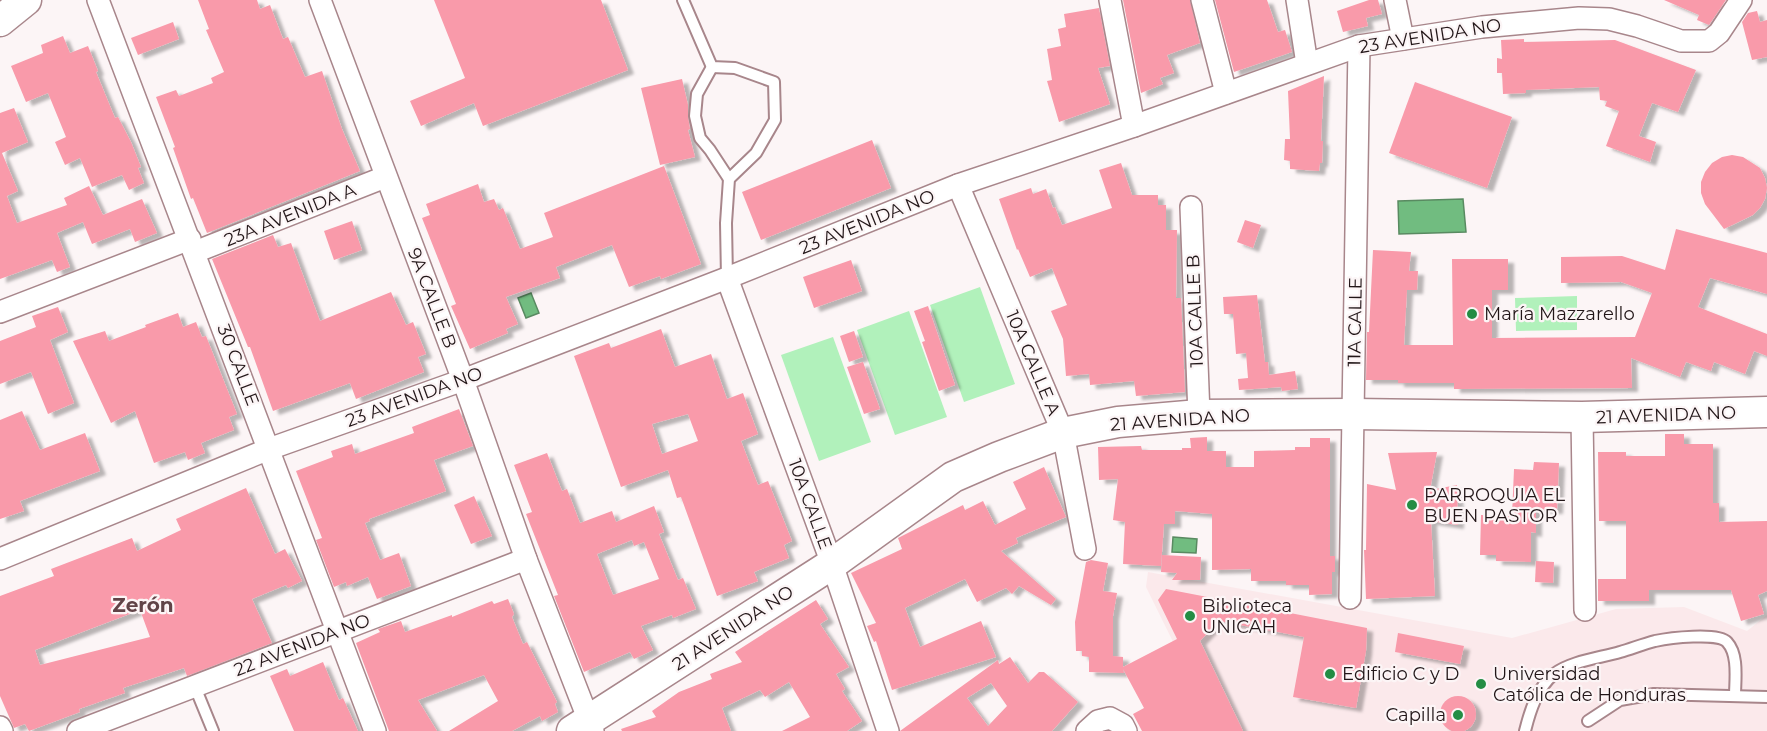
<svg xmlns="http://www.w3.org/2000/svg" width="1767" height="731" viewBox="0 0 1767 731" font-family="Montserrat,sans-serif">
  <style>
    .built { fill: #fbe9eb }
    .green { fill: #b1f1bb }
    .water { fill: #71bc80; stroke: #598a61; stroke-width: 1.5 }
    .building { fill: #f99aaa; fill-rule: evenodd; filter: url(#shadow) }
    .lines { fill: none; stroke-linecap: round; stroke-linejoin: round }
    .lane-casing { stroke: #a8868b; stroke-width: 14 }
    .street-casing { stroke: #a8868b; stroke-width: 24 }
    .secondary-casing { stroke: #a8868b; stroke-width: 33 }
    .lane { stroke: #fff; stroke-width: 10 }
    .street { stroke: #fff; stroke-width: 21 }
    .secondary { stroke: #fff; stroke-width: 30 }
    .poi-dot { fill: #248d44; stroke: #fcf5f6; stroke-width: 2 }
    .labels { text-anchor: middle; stroke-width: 4.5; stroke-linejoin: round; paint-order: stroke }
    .street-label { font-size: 18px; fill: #221618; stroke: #fcf5f6 }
    .poi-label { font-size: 18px; fill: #221618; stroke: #fcf5f6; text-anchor: start }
    .neighbourhood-label { font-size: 20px; font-weight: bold; fill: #614347; stroke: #fcf5f6 }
  </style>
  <defs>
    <filter id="shadow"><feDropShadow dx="6" dy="4" stdDeviation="1.5" flood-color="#0004"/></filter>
  </defs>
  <rect width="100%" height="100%" fill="#fcf5f6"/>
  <polygon class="built" points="1148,572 1512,638 1616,609 1684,607 1747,631 1767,615 1767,731 1217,731 1146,587"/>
  <g class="green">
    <polygon points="980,287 1015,384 964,402 930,305"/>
    <polygon points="1577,296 1577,330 1516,331 1515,298"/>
    <polygon points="909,311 947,417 895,435 857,330"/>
    <polygon points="833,337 871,442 819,461 781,355"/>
  </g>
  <g class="water">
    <polygon points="1463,199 1466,232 1399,234 1398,201"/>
    <polygon points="531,293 539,313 526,318 518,298"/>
    <polygon points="1173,537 1197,539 1196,553 1172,552"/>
  </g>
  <g class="building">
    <polygon points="198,0 257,0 260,9 270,5 283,39 288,37 305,77 322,71 342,129 360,171 207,233 193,198 191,199 173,148 175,147 156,97 176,90 179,96 213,83 211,78 224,72 206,30 209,29"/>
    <polygon points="434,0 601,0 628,70 483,126 474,103 421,126 410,101 465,78"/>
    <polygon points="1123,0 1190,0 1200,43 1167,55 1174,73 1160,78 1163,84 1141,93"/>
    <polygon points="1215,0 1267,0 1278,32 1285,30 1292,52 1234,72"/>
    <polygon points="1369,0 1378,0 1382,14 1366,18 1368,26 1343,32 1337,11"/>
    <polygon points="1664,0 1726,0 1709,25 1697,20 1699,15"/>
    <polygon points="1099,8 1110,66 1098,68 1110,104 1059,122 1047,81 1052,80 1047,49 1061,46 1058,29 1066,27 1064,14"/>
    <polygon points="1757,11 1760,22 1767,20 1767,57 1752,60 1742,22 1748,13"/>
    <polygon points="173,22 179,39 138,55 131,38"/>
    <polygon points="63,36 70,53 88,46 98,71 96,72 115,118 118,117 131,142 141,167 138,168 144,183 129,190 122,175 92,187 80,158 65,165 55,142 66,137 48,93 26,102 11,66 43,53 41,45"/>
    <polygon points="1524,39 1524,42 1615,40 1696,70 1678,112 1652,103 1639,136 1656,142 1650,162 1606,146 1619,111 1605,106 1607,101 1600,100 1599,87 1526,90 1526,93 1503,94 1502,73 1497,73 1497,58 1502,59 1501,40"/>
    <polygon points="1324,76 1321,141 1323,141 1322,163 1320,163 1319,171 1290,169 1290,161 1284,160 1285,139 1290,139 1288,91"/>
    <polygon points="682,79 688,105 688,117 690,129 688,130 695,157 660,165 641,88"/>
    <polygon points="1415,82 1512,117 1487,188 1389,153"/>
    <polygon points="14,108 28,142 2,153 18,191 7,196 17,223 67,205 64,198 89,186 103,215 142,199 157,233 135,242 130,229 92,244 83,222 57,233 70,267 57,272 52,260 0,279 0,113"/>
    <polygon points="872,140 891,188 761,240 742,192"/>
    <polygon points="1732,155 1743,157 1760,168 1765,178 1767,188 1765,199 1760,208 1753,215 1724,229 1705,204 1701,193 1701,182 1705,172 1712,163 1722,157"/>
    <polygon points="1121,163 1132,195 1158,195 1158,205 1166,205 1166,230 1177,230 1176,298 1181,298 1185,392 1136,396 1134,381 1090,385 1089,374 1066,376 1063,339 1051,311 1067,305 1052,268 1030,277 1018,249 1017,250 999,199 1031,188 1033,194 1046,189 1053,208 1055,207 1062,225 1112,208 1099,170"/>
    <polygon points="664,166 701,264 661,279 660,276 629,287 612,245 556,267 560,278 506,297 518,324 506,329 508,333 470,349 451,306 456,304 422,218 430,215 426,204 478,184 484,202 494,199 499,210 503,208 520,249 553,237 544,213"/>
    <polygon points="1245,220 1261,225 1253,248 1237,242"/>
    <polygon points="352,221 362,250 334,260 324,231"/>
    <polygon points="1676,229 1767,253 1767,294 1710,278 1698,307 1767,334 1767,356 1754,351 1745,374 1714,362 1711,371 1686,362 1680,377 1631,358 1632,388 1454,389 1454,383 1398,383 1398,380 1366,380 1367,332 1369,332 1373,250 1411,252 1409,271 1418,271 1417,290 1407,290 1404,345 1453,345 1452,259 1508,259 1508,290 1492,290 1492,338 1635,337 1652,293 1621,282 1561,283 1561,257 1622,256 1665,270"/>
    <polygon points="273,235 278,247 291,243 320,321 391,292 406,325 413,322 426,354 418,357 424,372 356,399 350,383 273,411 250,347 248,347 212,259"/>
    <polygon points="851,260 862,291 814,308 803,277"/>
    <polygon points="1257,295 1265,362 1268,362 1269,375 1295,371 1298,389 1282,391 1281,387 1239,390 1238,379 1248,378 1246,353 1236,354 1233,314 1224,314 1223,297"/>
    <polygon points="928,306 955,385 939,391 922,342 925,341 914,311"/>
    <polygon points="58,307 68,332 50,340 74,403 48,414 31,372 0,384 0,341 36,327 32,316"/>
    <polygon points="178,313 183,327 196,322 202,337 206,336 237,414 229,417 234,430 201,443 205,453 188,460 185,452 154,463 135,411 111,423 73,341 105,331 109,341 146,327 145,325"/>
    <path d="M661,329L675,367L711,354L727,399L743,393L758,434L741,441L758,485L768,481L792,541L784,545L789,558L754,572L758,581L717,596L681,497L677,498L668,470L621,487L574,356L609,343L611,348ZM688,414L698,441L662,454L652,424Z"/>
    <polygon points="854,331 863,357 849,362 840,336"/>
    <polygon points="863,362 880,409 864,414 847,367"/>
    <polygon points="459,409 473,446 434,460 446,491 369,519 370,521 365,523 380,560 399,553 411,586 377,599 368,577 347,586 346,582 334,587 316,540 322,538 296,471 333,457 331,451 352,444 355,454 414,433 412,427"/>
    <polygon points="22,411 40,450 85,433 100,471 20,501 24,511 0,519 0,420"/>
    <polygon points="1665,434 1684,434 1684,444 1713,444 1713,503 1719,503 1719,522 1767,521 1767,591 1758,595 1764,614 1741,621 1731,590 1649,590 1649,601 1598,601 1598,579 1626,579 1626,521 1599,521 1598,452 1626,452 1626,456 1665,456"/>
    <polygon points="1207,437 1207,451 1226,451 1226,467 1254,467 1254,451 1295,450 1295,447 1310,447 1310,438 1330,438 1330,556 1335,556 1335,572 1332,572 1332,594 1309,595 1309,585 1286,585 1286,581 1251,581 1251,569 1212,570 1212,514 1175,511 1175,524 1164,524 1161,566 1123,564 1125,522 1113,520 1118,479 1099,480 1098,447 1141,446 1142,450 1182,450 1182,448 1191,448 1190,438"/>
    <polygon points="1437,452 1430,490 1457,485 1458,525 1431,521 1435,596 1366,599 1364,550 1366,550 1367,484 1396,490 1388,453"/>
    <path d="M547,453L562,491L567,489L580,523L612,511L616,522L654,506L664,532L659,534L678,580L683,578L696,609L673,618L672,615L641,626L653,650L634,659L630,652L584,672L554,596L558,595L526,514L532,512L514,465ZM632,540L634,546L644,542L659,579L613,595L597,554Z"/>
    <polygon points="1534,462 1559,463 1557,510 1536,509 1536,533 1531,532 1531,562 1496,561 1496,555 1480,555 1481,515 1512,516 1514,469 1533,470"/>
    <polygon points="1044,467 1066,517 1016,538 1018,543 1001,551 1056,599 1051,605 1019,586 1012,594 1006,588 977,602 965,579 905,608 920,647 981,621 996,657 892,690 876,641 874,642 867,626 876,623 851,573 902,549 898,538 963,505 965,510 983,501 995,525 1026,509 1013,482"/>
    <path d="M246,488L275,554L285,549L302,581L288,588L286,585L252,599L272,643L187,676L184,668L123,688L125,693L79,709L80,712L29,731L25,724L14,728L0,696V596L54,576L51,569L132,538L137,551L181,530L176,519ZM140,610L150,637L40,665L35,650Z"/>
    <polygon points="474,496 492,536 471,544 454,505"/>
    <polygon points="1162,555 1201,557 1200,580 1172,580 1177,573 1161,572"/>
    <polygon points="1091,560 1108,563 1103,591 1117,593 1113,616 1113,656 1123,657 1123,667 1177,639 1158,600 1166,589 1367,628 1366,651 1356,708 1293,697 1304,637 1219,621 1200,641 1243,731 1142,731 1133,714 1144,708 1123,669 1124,673 1089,672 1089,657 1082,656 1082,651 1076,651 1075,622 1086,562"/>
    <polygon points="1536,561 1554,562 1553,583 1535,582"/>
    <polygon points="508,599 514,614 512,617 523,644 527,642 557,702 555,704 558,712 542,721 540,716 512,731 449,731 498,701 484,675 418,700 437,731 389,731 356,643 380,632 378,629 401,621 405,632 452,615 452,617 492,601 494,604"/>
    <polygon points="816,600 828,619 820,624 849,667 836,674 845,689 842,691 862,721 847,731 782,731 810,717 789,682 765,697 760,690 722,708 731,731 622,731 621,729 656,717 652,711 679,692 712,679 710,674 742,662 735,652"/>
    <polygon points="1398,633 1464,646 1460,664 1395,652"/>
    <path d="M1010,657L1028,683L1039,672H1044L1078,702L1052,731H900L998,660L999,664ZM991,683L1007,706L988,726L967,698Z"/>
    <polygon points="323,662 339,700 343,698 358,731 294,731 270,676 287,669 290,676"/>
    <circle cx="1458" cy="714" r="18"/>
  </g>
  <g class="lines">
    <g class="lane-casing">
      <g id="lane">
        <polyline points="683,0 712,67 735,68 774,82 775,120 756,153 729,179 726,223 727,278"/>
        <polyline points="712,67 697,94 695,116 700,138 710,150 729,179"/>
        <polyline points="195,687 213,731"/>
        <polyline points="1588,721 1620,700 1654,694 1767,697"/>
        <path d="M1525,731C1530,711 1537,688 1554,674C1571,661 1600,658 1620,652C1631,649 1643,644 1655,641C1669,638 1718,632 1727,642C1739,655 1735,680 1735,696"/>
      </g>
    </g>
    <g class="street-casing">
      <g id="street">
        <polyline points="98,0 375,731"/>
        <polyline points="320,0 463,380 526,559 593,731"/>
        <polyline points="1110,0 1134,126"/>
        <polyline points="1202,0 1226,93"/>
        <polyline points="1297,0 1307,64"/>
        <polyline points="1395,0 1403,39"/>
        <polyline points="958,185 1063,433 1085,549"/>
        <polyline points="1191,207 1199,415"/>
        <polyline points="195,252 385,177"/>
        <polyline points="727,278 832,564 888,731"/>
        <polyline points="0,312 190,239"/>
        <polyline points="1582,417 1585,610"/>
        <polyline points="0,559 269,449 463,380 727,278 958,185 1134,126 1359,46 1482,27 1579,18 1609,19 1637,26 1681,41 1709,41 1719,33 1741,0"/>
        <polyline points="1350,598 1359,46"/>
        <polyline points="0,727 2,731"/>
        <polyline points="78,731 526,559"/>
        <polyline points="1087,731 1098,721 1110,718 1123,725 1126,731"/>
      </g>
    </g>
    <g class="secondary-casing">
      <g id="secondary">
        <polyline points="0,21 26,0"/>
        <polyline points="572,731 832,564 953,477 999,457 1063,433 1118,422 1199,415 1353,414 1582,417 1767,412"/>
      </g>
    </g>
    <use href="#lane" class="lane"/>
    <use href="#street" class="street"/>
    <use href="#secondary" class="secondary"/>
  </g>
  <g class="poi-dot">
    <circle cx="1472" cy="314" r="6"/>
    <circle cx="1412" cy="505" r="6"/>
    <circle cx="1190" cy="616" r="6"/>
    <circle cx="1330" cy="674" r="6"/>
    <circle cx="1481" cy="684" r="6"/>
    <circle cx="1458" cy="715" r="6"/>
  </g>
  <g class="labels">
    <g class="street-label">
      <text transform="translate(1430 36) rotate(-9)" y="6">23 AVENIDA NO</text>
      <text transform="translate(290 215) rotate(-22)" y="6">23A AVENIDA A</text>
      <text transform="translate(867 222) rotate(-22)" y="6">23 AVENIDA NO</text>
      <text transform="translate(432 298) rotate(69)" y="6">9A CALLE B</text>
      <text transform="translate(1195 311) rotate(-92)" y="6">10A CALLE B</text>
      <text transform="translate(1355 322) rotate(-89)" y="6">11A CALLE</text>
      <text transform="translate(1033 363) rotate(67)" y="6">10A CALLE A</text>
      <text transform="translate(238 365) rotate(69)" y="6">30 CALLE</text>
      <text transform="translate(414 397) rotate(-20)" y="6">23 AVENIDA NO</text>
      <text transform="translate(1666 415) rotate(-2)" y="6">21 AVENIDA NO</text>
      <text transform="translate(1180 420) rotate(-4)" y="6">21 AVENIDA NO</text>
      <text transform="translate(810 504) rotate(70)" y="6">10A CALLE</text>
      <text transform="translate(733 628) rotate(-33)" y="6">21 AVENIDA NO</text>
      <text transform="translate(302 645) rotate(-21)" y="6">22 AVENIDA NO</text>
    </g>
    <g class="poi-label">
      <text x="1484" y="320">María Mazzarello</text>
      <text x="1424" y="501">PARROQUIA EL<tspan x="1424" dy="21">BUEN PASTOR</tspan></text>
      <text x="1202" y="612">Biblioteca<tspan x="1202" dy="21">UNICAH</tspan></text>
      <text x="1342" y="680">Edificio C y D</text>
      <text x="1493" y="680">Universidad<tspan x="1493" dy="21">Católica de Honduras</tspan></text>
      <text x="1446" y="721" text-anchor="end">Capilla</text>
    </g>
    <g class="neighbourhood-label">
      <text x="143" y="612">Zerón</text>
    </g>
  </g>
</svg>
